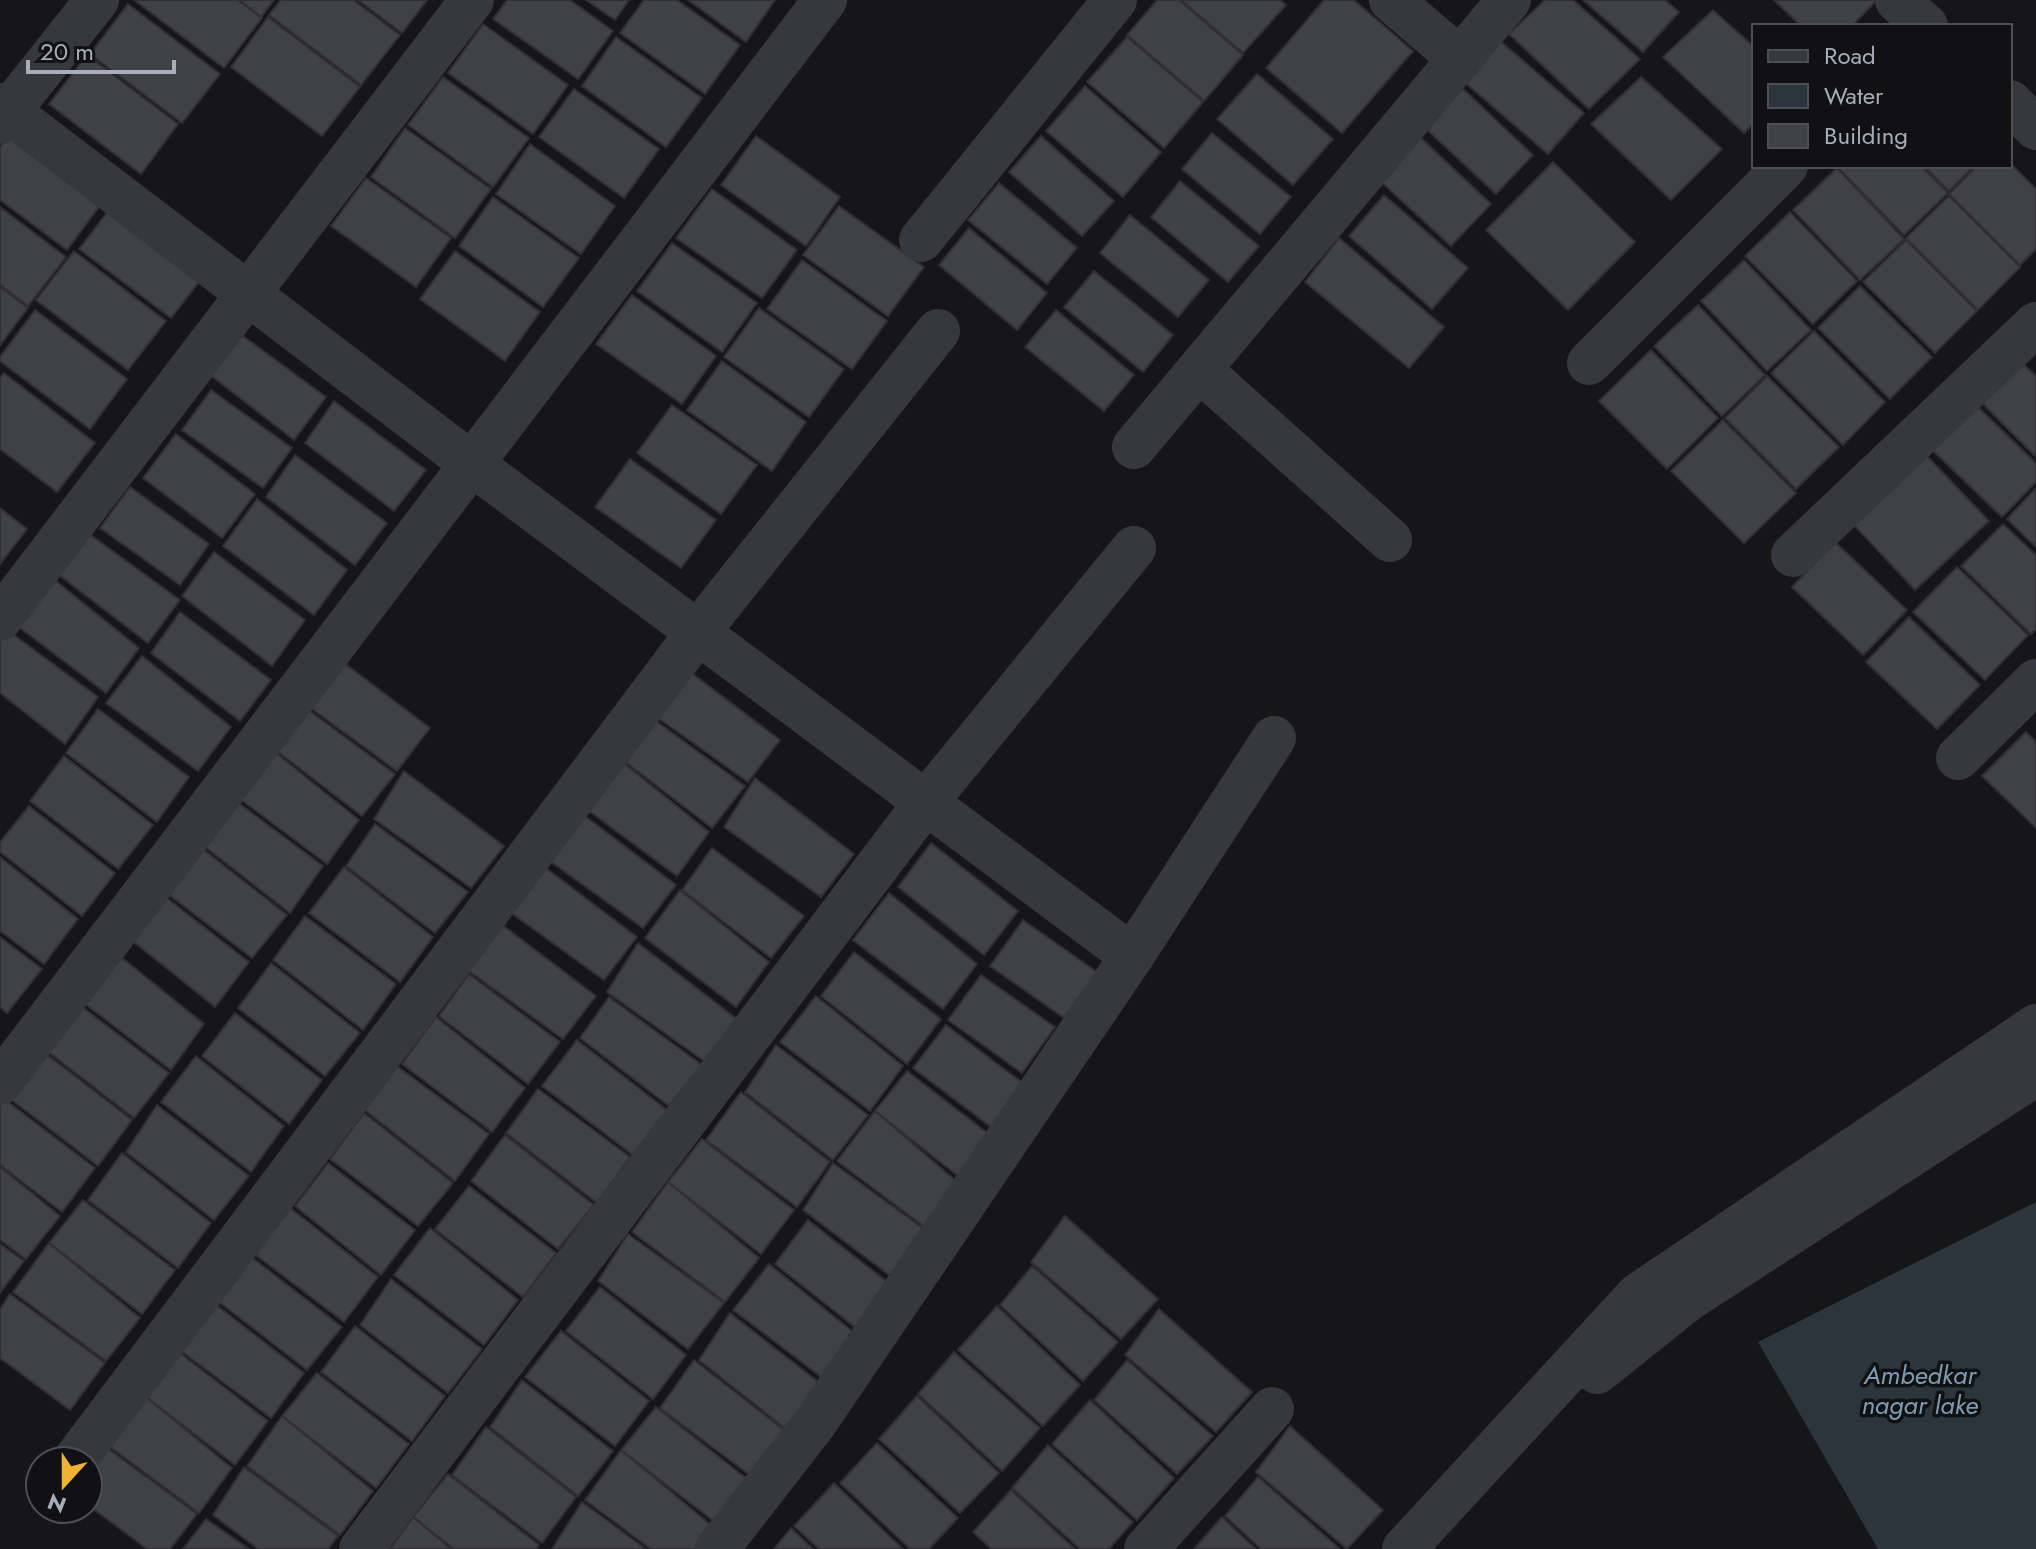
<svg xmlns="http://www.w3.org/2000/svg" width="2036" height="1549" viewBox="0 0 2036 1549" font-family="Jost,sans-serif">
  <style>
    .water { fill: #2c353c }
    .building { fill: #404145; stroke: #303034; stroke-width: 2 }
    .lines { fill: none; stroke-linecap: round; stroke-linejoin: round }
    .street { stroke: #37383d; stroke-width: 44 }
    .labels { text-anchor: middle; stroke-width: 7; stroke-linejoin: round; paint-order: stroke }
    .water-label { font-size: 26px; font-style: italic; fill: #7f9bb3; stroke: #111113 }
  </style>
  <rect width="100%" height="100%" fill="#161618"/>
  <polygon class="water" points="2036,1202 2036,1549 1878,1549 1758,1342"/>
  <g class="building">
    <polygon points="134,0 238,0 262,18 224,68"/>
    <polygon points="239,0 274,0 261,17"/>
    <polygon points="281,0 353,0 400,35 361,85 269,15"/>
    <polygon points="358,0 427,0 402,33"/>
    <polygon points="507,0 570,0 613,31 578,79 493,19"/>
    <polygon points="586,0 629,0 615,20"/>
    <polygon points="644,0 677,0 740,45 705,94 620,33"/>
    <polygon points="688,0 775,0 746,42"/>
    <polygon points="1157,0 1179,0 1243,55 1204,101 1127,35"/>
    <polygon points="1181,0 1280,0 1286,5 1243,53"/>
    <polygon points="1324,0 1354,0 1413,51 1342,133 1266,68"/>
    <polygon points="1545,0 1573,0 1640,59 1589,109 1509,34"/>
    <polygon points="1583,0 1665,0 1679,12 1643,52"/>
    <polygon points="1774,0 1875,0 1876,1 1852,26 1801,26"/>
    <polygon points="128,4 220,74 182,123 90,54"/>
    <polygon points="1713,10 1754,47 1754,123 1744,133 1663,57"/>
    <polygon points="268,17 360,87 322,136 231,67"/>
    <polygon points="483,24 568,85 533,134 448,73"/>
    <polygon points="616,37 702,98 666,147 582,86"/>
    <polygon points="1127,37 1203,102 1164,148 1087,82"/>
    <polygon points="1499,40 1584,113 1548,154 1463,81"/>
    <polygon points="87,55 178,124 141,174 49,104"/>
    <polygon points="1257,74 1333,139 1293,185 1217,119"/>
    <polygon points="443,77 529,138 493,187 408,125"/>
    <polygon points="1641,77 1722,149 1671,200 1591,124"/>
    <polygon points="1085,86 1161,152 1123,197 1046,131"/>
    <polygon points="1460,86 1533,155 1496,194 1423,126"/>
    <polygon points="574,89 659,149 624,198 539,137"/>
    <polygon points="405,128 491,189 455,238 371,177"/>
    <polygon points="12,131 104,200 67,250 0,200 0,147"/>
    <polygon points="1212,133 1291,197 1260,234 1182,169"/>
    <polygon points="756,136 840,197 806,246 721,185"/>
    <polygon points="1041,136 1114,201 1082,236 1009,172"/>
    <polygon points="1420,137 1491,204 1451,246 1379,180"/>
    <polygon points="530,144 615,206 581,254 496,194"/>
    <polygon points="1553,162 1635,242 1568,310 1486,230"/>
    <polygon points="2010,163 2036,189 2036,249 2020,265 1949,194 1977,166 2010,166"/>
    <polygon points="1836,166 1921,166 1948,193 1904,235"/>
    <polygon points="1924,166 1974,166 1949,191"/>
    <polygon points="1837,168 1904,239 1860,280 1793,210"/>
    <polygon points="366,178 451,238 416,287 331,226"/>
    <polygon points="1180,181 1259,246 1228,282 1151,217"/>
    <polygon points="999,183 1077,248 1047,284 968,220"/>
    <polygon points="712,189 797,250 762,298 676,238"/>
    <polygon points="1384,195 1468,268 1432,309 1349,236"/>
    <polygon points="1949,196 2020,267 1978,310 1906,238"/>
    <polygon points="493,197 579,258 543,307 459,246"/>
    <polygon points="117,200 209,269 171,318 79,249"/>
    <polygon points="839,206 924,267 888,316 803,255"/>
    <polygon points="0,207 66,257 28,306 0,285"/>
    <polygon points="1790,212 1857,281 1813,324 1745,256"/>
    <polygon points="1130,215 1209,280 1178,317 1100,253"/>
    <polygon points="969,228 1047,293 1017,330 939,265"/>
    <polygon points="1339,238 1444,327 1409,368 1305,282"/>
    <polygon points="1906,240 1977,311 1935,353 1863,282"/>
    <polygon points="672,243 757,303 722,352 637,291"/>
    <polygon points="74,251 166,321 128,370 36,300"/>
    <polygon points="455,251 540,312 505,361 420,299"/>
    <polygon points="802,260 887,321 852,369 767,309"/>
    <polygon points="1744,260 1811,330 1767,371 1701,301"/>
    <polygon points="1094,271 1173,335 1143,372 1064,307"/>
    <polygon points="1860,286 1932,357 1890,399 1818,328"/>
    <polygon points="0,287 28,308 0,345"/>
    <polygon points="632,295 716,356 682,404 596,344"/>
    <polygon points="1698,305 1765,375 1722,416 1654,346"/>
    <polygon points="759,308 844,369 809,417 724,357"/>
    <polygon points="35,310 127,379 90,429 0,361 0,357"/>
    <polygon points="1056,310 1134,375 1104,411 1025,347"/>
    <polygon points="235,330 326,397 294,440 205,371"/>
    <polygon points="1814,331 1885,402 1843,445 1771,373"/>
    <polygon points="1651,350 1718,418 1667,469 1599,401"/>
    <polygon points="2018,359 2036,376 2036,457 1979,400"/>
    <polygon points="722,361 806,422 772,471 687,410"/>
    <polygon points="4,373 95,443 57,492 0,449 0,378"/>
    <polygon points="1767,376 1839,447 1796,489 1725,418"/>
    <polygon points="211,390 292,448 263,488 182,430"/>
    <polygon points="334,401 426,470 394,511 305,443"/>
    <polygon points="1975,404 2036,463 2036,482 2002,517 1931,449"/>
    <polygon points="672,405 757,465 721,514 637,453"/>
    <polygon points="1723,420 1796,493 1744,543 1671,471"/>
    <polygon points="176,434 255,494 222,538 143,478"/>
    <polygon points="295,455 387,523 355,565 266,497"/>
    <polygon points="1927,456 1989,521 1915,590 1854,525"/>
    <polygon points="630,459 716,520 681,568 595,507"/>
    <polygon points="130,487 209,544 180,585 100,528"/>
    <polygon points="2036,488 2036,547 2007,519"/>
    <polygon points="257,499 347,570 314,615 223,546"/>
    <polygon points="0,508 27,529 0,564"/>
    <polygon points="2003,524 2036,555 2036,629 2031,634 1961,566"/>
    <polygon points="88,533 180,600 148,643 59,575"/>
    <polygon points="1835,542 1907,610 1863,655 1792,587"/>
    <polygon points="214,552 305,620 272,666 182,596"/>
    <polygon points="1957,567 2028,635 1985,680 1913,612"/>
    <polygon points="51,577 139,648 106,693 15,624"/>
    <polygon points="180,612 271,680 240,721 151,653"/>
    <polygon points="1909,617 1980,685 1937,729 1866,662"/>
    <polygon points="6,629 98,697 65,744 0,693 0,638"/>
    <polygon points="331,653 430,728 397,771 301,701"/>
    <polygon points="142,656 231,727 198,771 106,703"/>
    <polygon points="681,665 780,740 748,782 651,713"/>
    <polygon points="303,706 395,774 362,816 273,748"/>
    <polygon points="98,709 189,777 157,822 66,753"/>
    <polygon points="652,718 745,786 712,828 623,760"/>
    <polygon points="2026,732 2036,742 2036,828 1982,776"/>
    <polygon points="271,749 359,820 327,864 236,796"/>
    <polygon points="64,756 153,825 118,869 30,801"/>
    <polygon points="620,760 709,832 677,876 585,808"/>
    <polygon points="404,771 504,846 471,888 374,819"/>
    <polygon points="755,778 854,854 821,897 724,827"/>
    <polygon points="232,798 323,866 290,913 200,843"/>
    <polygon points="29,806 115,873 82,916 0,852 0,842"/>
    <polygon points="577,810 676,885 643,928 547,859"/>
    <polygon points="375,824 468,892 435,933 346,866"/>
    <polygon points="931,843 1018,911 984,955 898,887"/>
    <polygon points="199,846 287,915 252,958 164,891"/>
    <polygon points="712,848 804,916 771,958 682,890"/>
    <polygon points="0,857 78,919 44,964 0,931"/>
    <polygon points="538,862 637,937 604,980 507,910"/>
    <polygon points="344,867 433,937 400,982 309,913"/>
    <polygon points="680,890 769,962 736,1007 645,938"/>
    <polygon points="889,893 977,964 943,1009 853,940"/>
    <polygon points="163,895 249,962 215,1007 129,938"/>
    <polygon points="305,916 396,984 363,1030 273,960"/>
    <polygon points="1023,920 1097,972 1064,1018 990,966"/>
    <polygon points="497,921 596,996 563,1039 466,969"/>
    <polygon points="0,937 42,969 7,1013 0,1007"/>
    <polygon points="638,943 737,1019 704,1061 607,992"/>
    <polygon points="854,952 941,1019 907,1064 821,996"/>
    <polygon points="116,953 204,1024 171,1070 80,1000"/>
    <polygon points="271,963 360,1033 325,1076 238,1008"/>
    <polygon points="469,974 560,1042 528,1084 439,1016"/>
    <polygon points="981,975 1055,1027 1022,1073 948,1020"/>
    <polygon points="816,996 903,1066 870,1111 780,1042"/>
    <polygon points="609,997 702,1065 669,1106 580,1038"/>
    <polygon points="77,1003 169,1073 134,1118 46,1050"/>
    <polygon points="235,1013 322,1080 289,1124 202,1056"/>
    <polygon points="436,1017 525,1088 492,1132 402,1064"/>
    <polygon points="946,1025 1024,1084 991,1127 913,1068"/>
    <polygon points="577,1040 667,1110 633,1155 542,1086"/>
    <polygon points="776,1045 868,1115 833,1160 745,1092"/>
    <polygon points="41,1050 132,1120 98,1166 8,1097"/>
    <polygon points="196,1056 284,1126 251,1172 161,1102"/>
    <polygon points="397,1066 489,1134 455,1181 365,1110"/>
    <polygon points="907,1071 990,1135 958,1176 875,1111"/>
    <polygon points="538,1089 630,1157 597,1203 506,1133"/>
    <polygon points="741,1092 830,1162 797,1207 706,1140"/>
    <polygon points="3,1098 95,1168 62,1212 0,1165 0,1102"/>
    <polygon points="157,1105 249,1176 214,1220 126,1152"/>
    <polygon points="875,1111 963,1187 930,1231 837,1161"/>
    <polygon points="364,1113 453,1183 418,1226 330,1159"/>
    <polygon points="505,1135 594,1205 558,1249 471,1181"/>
    <polygon points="702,1139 794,1210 761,1254 668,1182"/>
    <polygon points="122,1153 211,1223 178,1268 88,1200"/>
    <polygon points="328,1163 415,1230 381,1275 295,1206"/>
    <polygon points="833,1163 928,1232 893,1278 803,1210"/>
    <polygon points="0,1167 60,1216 26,1259 0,1240"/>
    <polygon points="668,1182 759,1258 725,1302 632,1232"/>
    <polygon points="469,1186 556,1253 523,1297 435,1229"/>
    <polygon points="83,1200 175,1270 142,1314 49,1243"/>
    <polygon points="289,1207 378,1277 344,1322 253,1253"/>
    <polygon points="1065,1216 1158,1299 1121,1339 1031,1262"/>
    <polygon points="808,1220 895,1288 861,1332 775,1264"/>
    <polygon points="430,1228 518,1300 484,1345 394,1275"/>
    <polygon points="628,1234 724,1303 688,1349 598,1281"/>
    <polygon points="49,1243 140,1318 106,1361 13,1292"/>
    <polygon points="0,1244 24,1261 0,1293"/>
    <polygon points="250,1256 342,1327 307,1370 219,1302"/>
    <polygon points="769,1264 857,1335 824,1379 733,1310"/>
    <polygon points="1032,1266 1118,1342 1083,1381 1000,1305"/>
    <polygon points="391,1279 482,1349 448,1393 360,1325"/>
    <polygon points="600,1287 686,1355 653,1399 566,1331"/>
    <polygon points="10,1294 105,1363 70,1410 0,1358 0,1309"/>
    <polygon points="214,1303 304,1373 271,1418 180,1350"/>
    <polygon points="997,1306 1080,1385 1043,1426 958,1350"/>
    <polygon points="1159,1309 1252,1392 1216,1432 1125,1355"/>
    <polygon points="730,1313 821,1384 786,1429 699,1360"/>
    <polygon points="355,1326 445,1396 412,1441 321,1372"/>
    <polygon points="561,1331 649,1401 615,1446 525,1377"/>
    <polygon points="176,1350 268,1421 235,1465 141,1393"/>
    <polygon points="954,1352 1040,1428 1002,1471 918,1394"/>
    <polygon points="694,1360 784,1430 751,1476 660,1408"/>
    <polygon points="1127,1360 1213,1436 1177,1474 1094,1400"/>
    <polygon points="317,1373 409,1444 376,1488 282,1416"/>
    <polygon points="522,1380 613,1451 578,1496 490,1427"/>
    <polygon points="141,1393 232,1468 199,1513 105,1443"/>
    <polygon points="917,1396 999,1473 960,1513 879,1439"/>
    <polygon points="1090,1400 1174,1478 1137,1520 1052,1444"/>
    <polygon points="656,1407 747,1479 715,1522 621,1450"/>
    <polygon points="282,1416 373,1491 340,1535 247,1466"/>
    <polygon points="1290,1426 1383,1510 1347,1549 1256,1472"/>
    <polygon points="486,1427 576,1497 542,1543 452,1475"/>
    <polygon points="877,1443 958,1518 929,1549 910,1549 840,1483"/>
    <polygon points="103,1445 197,1514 170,1549 147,1549 88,1505 88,1467"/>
    <polygon points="1048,1445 1133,1522 1109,1549 1080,1549 1012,1488"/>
    <polygon points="621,1450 712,1526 695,1549 651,1549 585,1500"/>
    <polygon points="244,1467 338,1536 328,1549 258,1549 213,1515"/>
    <polygon points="448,1474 539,1545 536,1549 454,1549 413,1517"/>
    <polygon points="1258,1477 1340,1549 1261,1549 1225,1516"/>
    <polygon points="834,1483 903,1549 819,1549 794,1526"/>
    <polygon points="1011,1490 1075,1549 991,1549 973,1532"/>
    <polygon points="582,1502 646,1549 552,1549"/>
    <polygon points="413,1517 451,1549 390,1549"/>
    <polygon points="1222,1517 1256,1549 1194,1549"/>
    <polygon points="206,1519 249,1549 183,1549"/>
    <polygon points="791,1528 813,1549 774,1549"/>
  </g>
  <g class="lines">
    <g class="street">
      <polyline points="1391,0 1460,59"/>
      <polyline points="1897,0 1926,26"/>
      <polyline points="2010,102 2036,128"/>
      <polyline points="0,105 472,464 1132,956"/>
      <polyline points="0,122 97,0"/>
      <polyline points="921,240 1115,0"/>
      <polyline points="1589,363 1786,166"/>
      <polyline points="1200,370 1390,540"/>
      <polyline points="1134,447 1509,0"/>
      <polyline points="1793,555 2036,324"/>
      <polyline points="0,619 472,0"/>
      <polyline points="1958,758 2036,681"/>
      <polyline points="0,1083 825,0"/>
      <polyline points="1597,1372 1687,1300 2036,1074"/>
      <polyline points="74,1461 698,632 938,331"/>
      <polyline points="361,1549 926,802 1134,548"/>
      <polyline points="717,1549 815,1423 1132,956 1274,738"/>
      <polyline points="1146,1549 1272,1409"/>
      <polyline points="1404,1549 1638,1295 2036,1026"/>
    </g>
  </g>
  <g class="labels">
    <g class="water-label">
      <text x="1920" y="1384">Ambedkar<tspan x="1920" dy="30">nagar lake</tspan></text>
    </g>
  </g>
  <rect x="1752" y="24" width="260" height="144" fill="#111113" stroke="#4d4f55" stroke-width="2"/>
  <rect x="1768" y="50" width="40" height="12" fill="#37383d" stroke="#4d4f55" stroke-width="2"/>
  <text x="1824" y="64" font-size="24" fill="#a8adb8">Road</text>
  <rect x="1768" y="84" width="40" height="24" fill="#2c353c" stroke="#4d4f55" stroke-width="2"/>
  <text x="1824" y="104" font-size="24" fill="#a8adb8">Water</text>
  <rect x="1768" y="124" width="40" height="24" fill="#404145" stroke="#4d4f55" stroke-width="2"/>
  <text x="1824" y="144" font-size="24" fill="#a8adb8">Building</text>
  <g transform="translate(64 1485) rotate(201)"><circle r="38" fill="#111113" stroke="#4d4f55" stroke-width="2"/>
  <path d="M0-6L14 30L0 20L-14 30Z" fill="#f2b134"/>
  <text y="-12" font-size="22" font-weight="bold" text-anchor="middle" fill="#a8adb8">N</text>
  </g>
  <path d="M28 60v12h146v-12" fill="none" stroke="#a8adb8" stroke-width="4"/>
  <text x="40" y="60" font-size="24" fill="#a8adb8" stroke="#111113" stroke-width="6" paint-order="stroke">20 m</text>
</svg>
